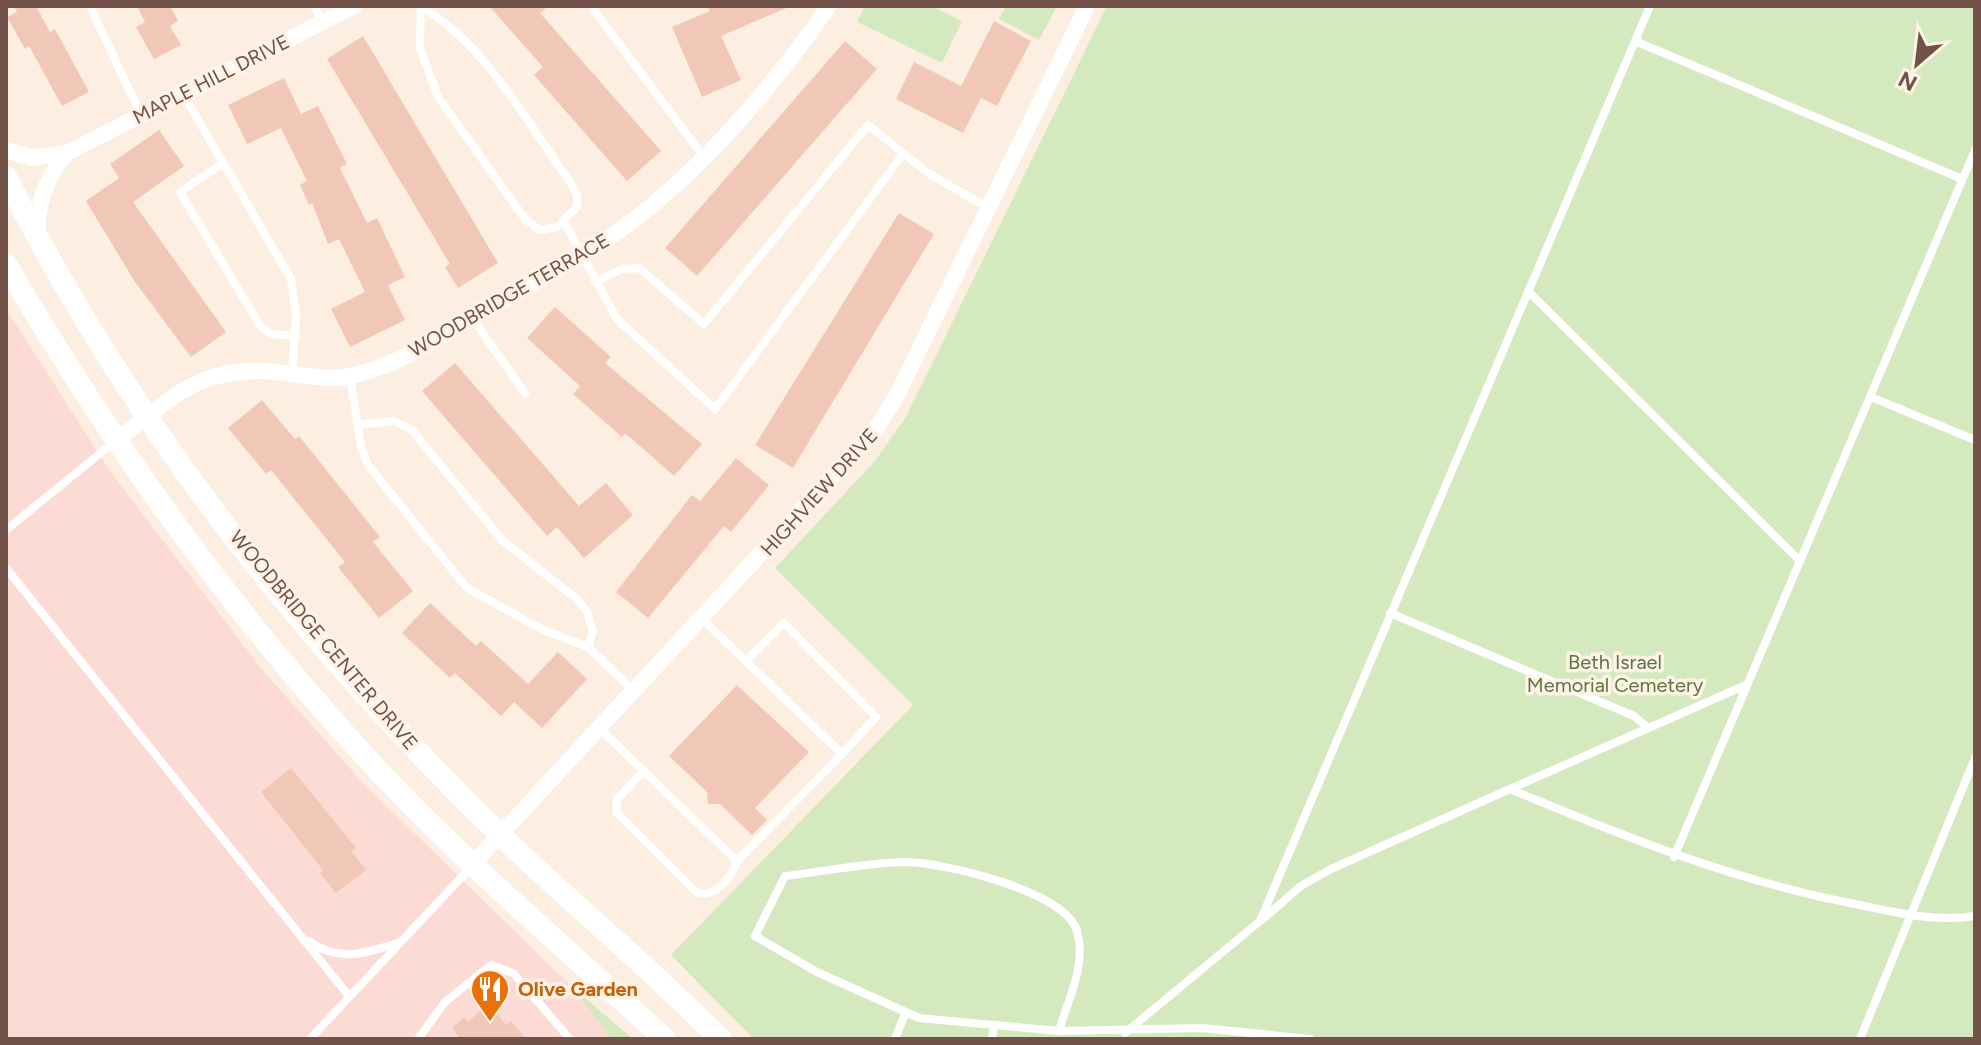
<svg xmlns="http://www.w3.org/2000/svg" width="1981" height="1045" viewBox="0 0 1981 1045" font-family="Figtree,sans-serif">
  <style>
    .commercial { fill: #fcdbd4 }
    .green { fill: #d5e9bf }
    .building { fill: #f1c8b8 }
    .lines { fill: none; stroke-linecap: round; stroke-linejoin: round }
    .lane { stroke: #fff; stroke-width: 8 }
    .street { stroke: #fff; stroke-width: 16 }
    .secondary { stroke: #fff; stroke-width: 22 }
    .labels { text-anchor: middle; stroke-width: 7; stroke-linejoin: round; paint-order: stroke }
    .street-label { font-size: 20px; fill: #725248; stroke: #fff2e6 }
    .park-label { font-size: 20px; fill: #577841; stroke: #fff2e6 }
    .food-label { font-size: 20px; font-weight: bold; fill: #c56008; stroke: #fff2e6; text-anchor: start }
  </style>
  <rect width="100%" height="100%" fill="#fceee0"/>
  <polygon class="commercial" points="6,309 112,474 264,672 364,784 571,986 612,1039 6,1039"/>
  <g class="green">
    <polygon points="865,6 931,6 962,21 942,63 857,22"/>
    <polygon points="1006,6 1057,6 1039,40 999,19"/>
    <polygon points="1107,6 1975,6 1975,1039 754,1039 671,955 913,705 775,568 875,461 906,417"/>
    <polygon points="571,986 633,1039 612,1039"/>
  </g>
  <g class="building">
    <polygon points="14,6 36,6 50,32 55,29 89,92 62,106 29,46 25,49 7,17 17,12"/>
    <polygon points="137,6 170,6 178,21 170,26 181,45 154,59 136,27 145,22"/>
    <polygon points="489,6 548,6 540,13 661,151 627,181 534,75 543,67"/>
    <polygon points="707,6 791,6 721,36 741,80 702,97 672,27 710,11"/>
    <polygon points="994,21 1031,41 997,106 981,98 963,133 896,99 914,62 961,86"/>
    <polygon points="363,36 498,263 458,288 445,267 450,264 327,59"/>
    <polygon points="845,41 877,69 697,276 665,248"/>
    <polygon points="284,78 301,114 318,106 347,164 340,168 367,223 377,218 405,277 388,285 405,320 350,347 331,309 365,292 339,239 328,244 312,203 309,205 300,185 307,181 281,128 247,144 228,105"/>
    <polygon points="159,130 184,166 133,202 226,332 191,357 135,282 86,201 119,178 110,164"/>
    <polygon points="899,213 934,234 793,468 755,445"/>
    <polygon points="555,307 611,357 605,363 702,444 674,476 625,433 622,437 573,394 580,386 527,338"/>
    <polygon points="455,363 579,506 606,483 633,515 584,558 557,527 547,536 422,391"/>
    <polygon points="262,400 295,439 299,436 380,537 373,542 413,591 379,618 338,567 345,562 271,470 266,474 228,428"/>
    <polygon points="736,458 769,485 731,532 724,526 648,618 616,592 692,495 700,501"/>
    <polygon points="430,603 476,646 481,641 528,684 558,652 587,679 542,728 514,702 501,716 455,673 450,678 402,633"/>
    <polygon points="737,685 809,752 755,808 767,820 752,835 720,804 708,804 707,792 669,756"/>
    <polygon points="291,768 356,848 351,851 366,870 336,893 320,873 323,870 261,792"/>
    <polygon points="483,1008 488,1013 493,1009 506,1025 511,1021 526,1039 461,1039 452,1028 464,1017 468,1022"/>
  </g>
  <g class="lines">
    <g class="lane">
      <polyline points="90,6 141,115"/>
      <polyline points="314,6 322,22"/>
      <path d="M421,6L420,48L438,97L525,219L540,230L557,227L577,207V195L572,185C528,124 488,47 422,7"/>
      <polyline points="591,6 704,157"/>
      <polyline points="1635,41 1962,179"/>
      <polyline points="183,94 291,279 296,315 292,374"/>
      <polyline points="223,163 180,192 261,327 272,334 296,336"/>
      <polyline points="564,222 617,319 715,409 903,154"/>
      <polyline points="595,282 622,269 639,268 704,324 868,125 928,173 988,208"/>
      <polyline points="1528,291 1800,561"/>
      <polyline points="473,319 525,393"/>
      <polyline points="350,377 361,446 368,465 467,588 543,630 588,647 634,691"/>
      <polyline points="1871,397 1975,440"/>
      <polyline points="358,425 394,421 411,429 503,541 577,599 587,612 593,631 588,647"/>
      <polyline points="6,530 114,442"/>
      <polyline points="6,568 348,995"/>
      <polyline points="1390,613 1634,716 1647,727"/>
      <polyline points="746,661 784,623 876,717 842,754"/>
      <polyline points="599,728 737,861 842,754 702,619"/>
      <path d="M644,770L617,800L616,812L696,892C714,899 732,878 737,861"/>
      <polyline points="1510,789 1746,685"/>
      <polyline points="1674,857 1975,150"/>
      <path d="M1263,919L1301,886L1331,869L1510,789C1625,837 1737,882 1860,905C1898,913 1936,922 1975,916"/>
      <path d="M309,941C339,963 365,953 398,943"/>
      <path d="M1059,1031C1068,999 1087,965 1077,931C1066,891 944,863 907,862C867,862 825,872 785,876L755,936L817,972L919,1018L1059,1031L1202,1028L1310,1039"/>
      <polyline points="1125,1033 1260,921 1650,6"/>
      <polyline points="310,1039 472,866"/>
      <polyline points="418,1039 445,1002 491,965 513,973 570,1039"/>
      <polyline points="895,1039 905,1014"/>
      <polyline points="992,1039 994,1025"/>
      <polyline points="1860,1039 1975,758"/>
    </g>
    <g class="street">
      <polyline points="6,150 33,158 67,153 354,6"/>
      <path d="M38,236C36,204 47,176 67,153"/>
      <path d="M115,442C172,398 199,365 275,372C303,375 332,382 359,374C404,362 444,334 483,312C525,288 570,266 609,238C697,177 768,93 829,6"/>
      <polyline points="472,865 876,429 897,395 1087,6"/>
    </g>
    <g class="secondary">
      <path d="M6,177C126,414 292,629 481,816C558,893 644,961 720,1039"/>
      <path d="M6,264C111,444 231,612 374,766C465,863 566,949 665,1039"/>
    </g>
  </g>
  <defs>
    <g id="restaurant-pin" transform="scale(2)"><path d="M0 17L-7.5 6A9.5 9.5 0 1 1 7.5 6Z" fill="#e8710a" stroke="#fff2e6"/><path d="M-5-6h1v4h1v-4h1v4h1v-4h1v5L-1.5 .5V6h-2V.5L-5-1ZM5-6V6H3V1.5H1.5Q1.5-4 5-6Z" fill="#fff"/></g>
  </defs>
  <g fill-rule="evenodd">
    <use href="#restaurant-pin" x="490" y="989"/>
  </g>
  <g class="labels">
    <g class="street-label">
      <text transform="translate(211 79) rotate(-27)" y="7">MAPLE HILL DRIVE</text>
      <text transform="translate(509 295) rotate(-30)" y="7">WOODBRIDGE TERRACE</text>
      <text transform="translate(819 492) rotate(-48)" y="7">HIGHVIEW DRIVE</text>
      <text transform="translate(324 640) rotate(50)" y="7">WOODBRIDGE CENTER DRIVE</text>
    </g>
    <g class="park-label">
      <text x="1615" y="669">Beth Israel<tspan x="1615" dy="23">Memorial Cemetery</tspan></text>
    </g>
    <g class="food-label">
      <text x="518" y="996">Olive Garden</text>
    </g>
  </g>
  <rect width="1981" height="1045" fill="none" stroke="#725248" stroke-width="16"/>
  <g transform="translate(1917 64) rotate(208)" stroke="#fff2e6" stroke-width="6" paint-order="stroke">
  <path d="M0-6L14 30L0 20L-14 30Z" fill="#725248"/>
  <text y="-12" font-size="22" font-weight="bold" text-anchor="middle" fill="#725248">N</text>
  </g>
</svg>
